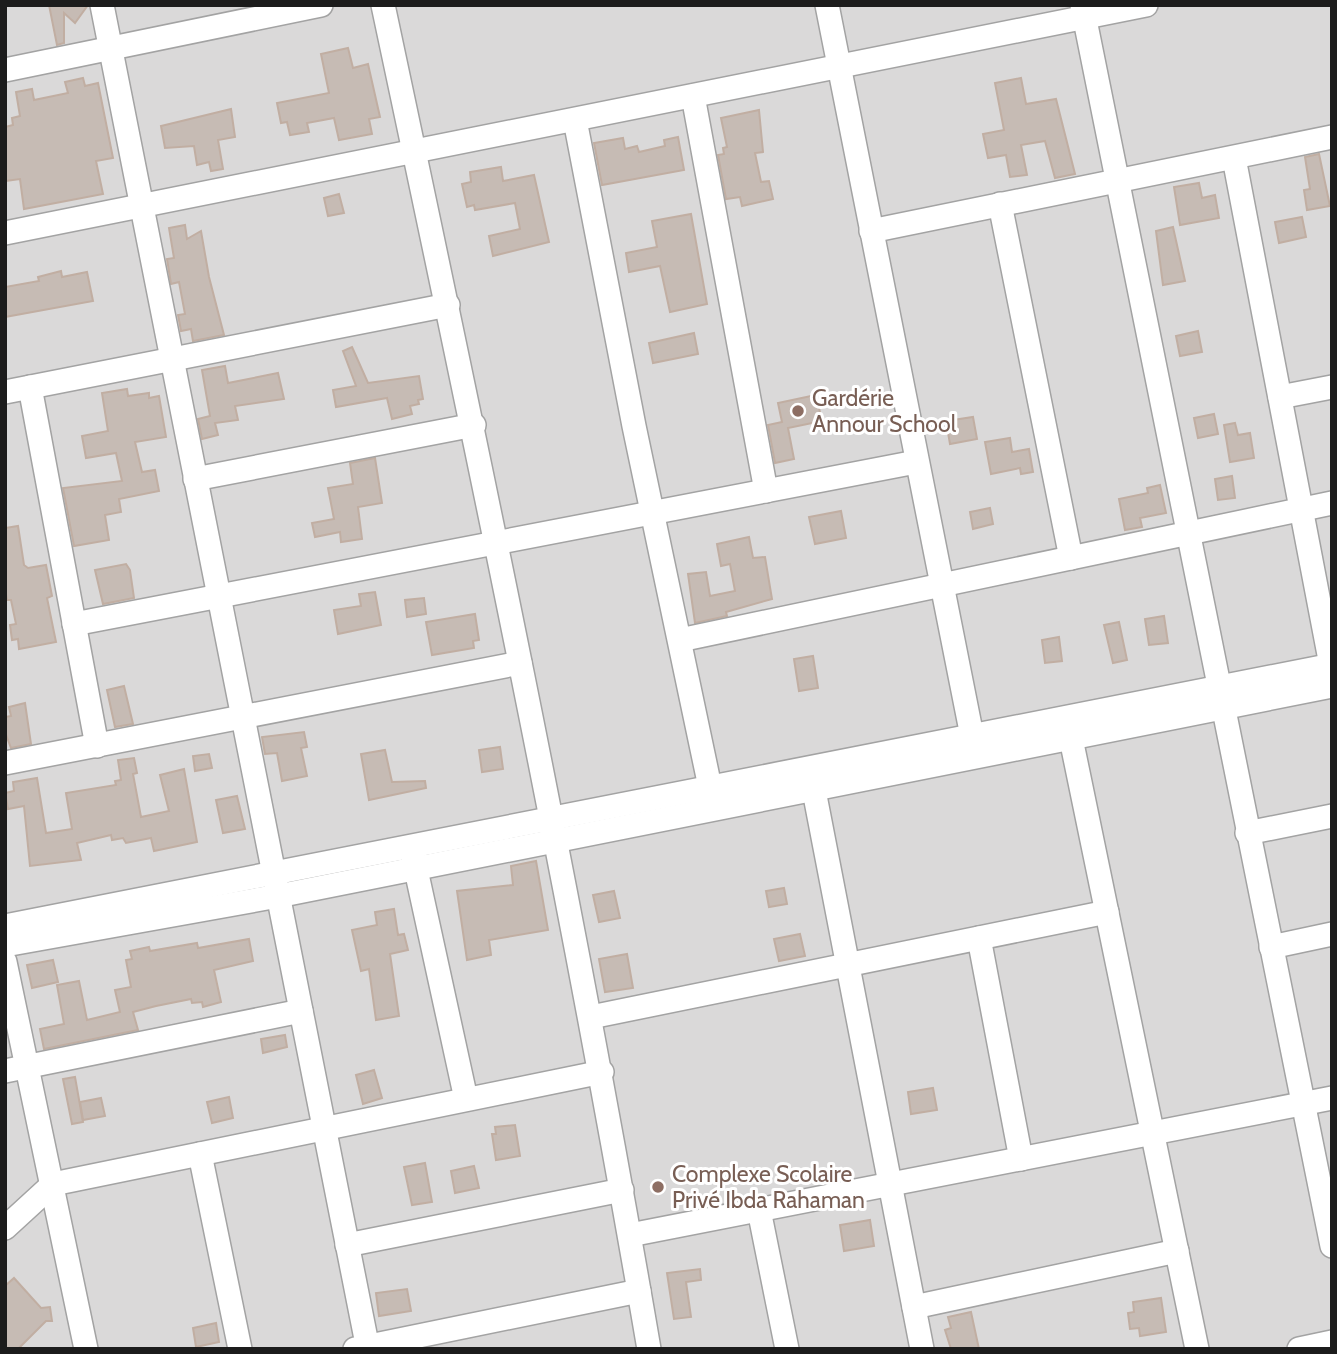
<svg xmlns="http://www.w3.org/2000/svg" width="1337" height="1354" viewBox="0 0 1337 1354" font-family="Cabin,sans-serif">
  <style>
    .residential { fill: #dad9d9 }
    .building { fill: #c6bbb4; stroke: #c1aea2; stroke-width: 2 }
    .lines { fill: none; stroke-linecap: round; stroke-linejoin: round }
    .minor-casing { stroke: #a3a3a3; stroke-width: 26 }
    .minor { stroke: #fff; stroke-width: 23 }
    .education-dot { fill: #8d6e63; stroke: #fff; stroke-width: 2.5 }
    .labels { text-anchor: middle; stroke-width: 6; stroke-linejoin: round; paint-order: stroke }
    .education-label { font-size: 23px; fill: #785e54; stroke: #fff; text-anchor: start }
  </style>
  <rect width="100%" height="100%" fill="#eee9e1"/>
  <rect class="residential" x="5" y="5" width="1327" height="1344"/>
  <g class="building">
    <polygon points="49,5 88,5 75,23 64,13 64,43 57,45"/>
    <polygon points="348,48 353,68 368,64 380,117 369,119 372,134 339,140 334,118 307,123 309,132 290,135 287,122 281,123 277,103 329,93 321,54"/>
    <polygon points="83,78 85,86 98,83 113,158 96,161 103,194 24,209 20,179 5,181 5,127 13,125 12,118 20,116 16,92 32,89 34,100 68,93 65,82"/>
    <polygon points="1021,78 1026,104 1056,99 1075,174 1055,178 1045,141 1021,145 1027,175 1010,177 1006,155 988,158 983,134 1004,130 995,83"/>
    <polygon points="231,109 235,137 218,140 223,169 211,171 209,162 197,165 194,146 165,148 161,126"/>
    <polygon points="759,110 763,152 755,153 761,182 769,181 773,199 742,206 740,197 726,199 718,155 724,154 723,148 727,147 721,118"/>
    <polygon points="678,137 684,170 602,185 594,143 623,138 625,149 637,146 639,152 665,146 664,140"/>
    <polygon points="1319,154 1330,206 1307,210 1304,190 1310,189 1305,157"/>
    <polygon points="501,167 503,181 534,175 549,242 493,256 489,236 520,229 515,203 475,210 474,205 467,207 462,184 471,182 470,172"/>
    <polygon points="1199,183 1202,198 1215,195 1219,218 1180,225 1174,187"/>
    <polygon points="339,194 344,213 328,216 324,198"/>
    <polygon points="691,214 707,304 670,312 660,266 629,272 626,253 657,247 652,221"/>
    <polygon points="1302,217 1306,237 1279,243 1275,222"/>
    <polygon points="185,225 187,239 201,231 209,277 224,335 193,341 191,329 181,331 178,315 185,314 179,282 171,284 167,259 174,258 169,228"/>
    <polygon points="1173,227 1185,281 1163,285 1156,231"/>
    <polygon points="61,271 62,277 87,272 93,301 5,317 5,287 39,281 38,277"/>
    <polygon points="1198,331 1202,352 1180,356 1176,336"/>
    <polygon points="694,333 698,354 653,363 649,343"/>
    <polygon points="352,347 368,383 419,376 423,399 418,400 419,404 410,406 412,414 392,419 387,398 336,407 333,390 356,386 343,351"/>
    <polygon points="225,366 228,383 278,373 284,399 235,406 238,420 215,423 218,435 202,439 198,419 210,416 202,370"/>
    <polygon points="127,389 128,396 149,393 149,398 159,396 166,437 135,442 142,472 155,470 159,491 119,499 121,512 105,515 109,540 74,546 63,488 122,481 116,453 86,458 82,436 108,431 102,393"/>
    <polygon points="816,395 822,421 788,428 794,459 775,463 768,425 782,422 778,403"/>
    <polygon points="1214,414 1218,434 1198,438 1194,418"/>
    <polygon points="973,417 977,439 950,444 946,421"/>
    <polygon points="1235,423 1238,435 1250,433 1254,458 1230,462 1224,425"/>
    <polygon points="1010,438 1012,452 1029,449 1033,472 1021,474 1020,468 991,474 985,442"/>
    <polygon points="375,458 382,503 358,507 362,539 341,542 340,532 315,537 312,523 334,519 328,488 353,484 350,463"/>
    <polygon points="1232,476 1235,498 1218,500 1215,479"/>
    <polygon points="1160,485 1166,513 1140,518 1142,527 1125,530 1119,499 1148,493 1147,488"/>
    <polygon points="990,508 993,524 973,529 970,512"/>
    <polygon points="841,511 846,538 815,544 809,517"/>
    <polygon points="18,526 24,565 28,568 46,565 52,596 47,598 56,642 19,649 18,639 12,640 10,625 16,624 11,600 7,600 5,589 5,528"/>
    <polygon points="749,537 753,558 765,557 772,599 726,612 727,616 695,623 688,574 706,572 710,596 735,591 730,564 721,566 717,544"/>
    <polygon points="126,564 130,570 134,598 103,604 95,570"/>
    <polygon points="375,592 381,625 338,634 334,610 361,606 359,594"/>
    <polygon points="424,598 426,614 407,617 405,600"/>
    <polygon points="475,614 479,640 473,641 474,648 432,655 426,622"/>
    <polygon points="1164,616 1168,643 1149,645 1145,619"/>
    <polygon points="1119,622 1127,660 1113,663 1104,625"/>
    <polygon points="1059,637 1062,661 1045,663 1042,640"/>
    <polygon points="813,656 818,688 799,691 794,659"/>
    <polygon points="124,686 133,724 115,727 107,690"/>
    <polygon points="25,703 31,744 11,748 5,732 5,717 11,716 9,707"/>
    <polygon points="304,732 307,747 301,748 307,776 282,781 277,753 265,754 262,737"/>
    <polygon points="500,747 503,769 482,772 479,750"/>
    <polygon points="385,750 392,782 425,781 426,788 369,800 361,754"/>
    <polygon points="209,754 212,768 195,771 193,756"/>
    <polygon points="134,758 137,773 133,774 141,817 169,811 160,775 184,769 197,842 154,851 151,838 126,843 123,838 112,840 111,835 77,843 81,860 30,866 24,806 8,809 5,793 14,791 13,782 37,778 46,833 72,829 66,793 116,785 115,781 121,780 118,760"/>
    <polygon points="237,796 245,829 223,833 216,800"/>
    <polygon points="536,861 548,930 489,940 491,955 467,960 457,891 513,885 511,866"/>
    <polygon points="784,888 787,904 769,907 766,891"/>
    <polygon points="614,891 620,918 599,922 593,895"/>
    <polygon points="394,909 398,935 404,934 408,950 390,954 399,1016 376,1020 369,969 361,971 352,930 377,925 375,912"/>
    <polygon points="800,934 805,956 779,961 774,939"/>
    <polygon points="249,939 253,961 214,970 221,1002 203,1007 202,1002 192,1003 191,999 156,1006 133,1012 138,1030 44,1049 40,1029 64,1024 57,985 79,981 87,1020 120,1012 115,990 131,987 126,960 132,959 130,951 149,947 150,951 197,943 198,948"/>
    <polygon points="627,954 633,988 605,992 599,959"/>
    <polygon points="53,960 58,982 32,988 27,965"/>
    <polygon points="285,1035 287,1047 263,1053 261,1039"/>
    <polygon points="374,1070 382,1098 363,1104 356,1075"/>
    <polygon points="75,1077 83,1122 72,1124 63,1079"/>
    <polygon points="933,1088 937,1110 911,1114 908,1092"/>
    <polygon points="229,1097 233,1118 212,1123 207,1102"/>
    <polygon points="101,1098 105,1116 83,1120 80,1102"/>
    <polygon points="515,1125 520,1156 496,1160 492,1134 496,1134 495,1127"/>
    <polygon points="425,1163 432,1202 412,1205 404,1167"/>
    <polygon points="474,1166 479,1188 455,1193 451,1171"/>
    <polygon points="870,1220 874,1246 844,1251 840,1225"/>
    <polygon points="700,1269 701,1280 686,1282 691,1317 674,1319 667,1273"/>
    <polygon points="14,1278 41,1308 50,1307 52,1321 46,1321 18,1349 5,1349 5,1286"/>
    <polygon points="407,1289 411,1311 379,1316 376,1293"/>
    <polygon points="1161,1298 1166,1332 1140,1336 1139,1328 1130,1329 1128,1313 1134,1312 1133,1302"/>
    <polygon points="971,1312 979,1349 951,1349 945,1330 951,1328 948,1317"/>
    <polygon points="216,1323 219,1342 196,1347 193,1328"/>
  </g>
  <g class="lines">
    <g class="minor-casing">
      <g id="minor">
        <polyline points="102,5 368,1349"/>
        <path d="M383,5C478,452 572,899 649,1349"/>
        <polyline points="827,5 972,736"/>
        <polyline points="1082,5 1332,1246"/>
        <polyline points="5,70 321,5"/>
        <polyline points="693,96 766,491"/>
        <polyline points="575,120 634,426 710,787"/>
        <polyline points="1234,158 1331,665"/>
        <polyline points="1000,204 1071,558"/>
        <polyline points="871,231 1332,137"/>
        <polyline points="5,233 1146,5"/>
        <polyline points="30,387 97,746"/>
        <polyline points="5,392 448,305"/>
        <polyline points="1280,397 1332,387"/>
        <polyline points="195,479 474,425"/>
        <polyline points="74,624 916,462"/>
        <polyline points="680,640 1332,503"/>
        <polyline points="1068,724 1197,1349"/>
        <polyline points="5,763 520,663"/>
        <polyline points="811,775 922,1349"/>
        <polyline points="1247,833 1332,816"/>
        <polyline points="413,856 466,1099"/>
        <polyline points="5,926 1332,665"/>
        <polyline points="979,938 1021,1159"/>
        <polyline points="5,945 278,896 1332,686"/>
        <polyline points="1271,947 1332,934"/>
        <polyline points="5,962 86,1349"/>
        <polyline points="591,1017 1107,912"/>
        <polyline points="5,1071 301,1011"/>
        <polyline points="200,1154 240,1349"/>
        <polyline points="759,1210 787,1349"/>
        <polyline points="5,1228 53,1184 602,1072"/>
        <polyline points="630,1235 1332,1098"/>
        <polyline points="347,1245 622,1190"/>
        <polyline points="914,1307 1177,1251"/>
        <polyline points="355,1349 639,1291"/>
        <polyline points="1299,1349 1332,1342"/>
      </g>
    </g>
    <use href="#minor" class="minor"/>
  </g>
  <g class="education-dot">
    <circle cx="798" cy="411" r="7"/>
    <circle cx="658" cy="1187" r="7"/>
  </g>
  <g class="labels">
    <g class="education-label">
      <text x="812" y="406">Gardérie<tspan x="812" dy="26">Annour School</tspan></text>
      <text x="672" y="1182">Complexe Scolaire<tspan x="672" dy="26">Privé Ibda Rahaman</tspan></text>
    </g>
  </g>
  <rect width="1337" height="1354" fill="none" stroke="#1c1c1c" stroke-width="14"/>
</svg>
